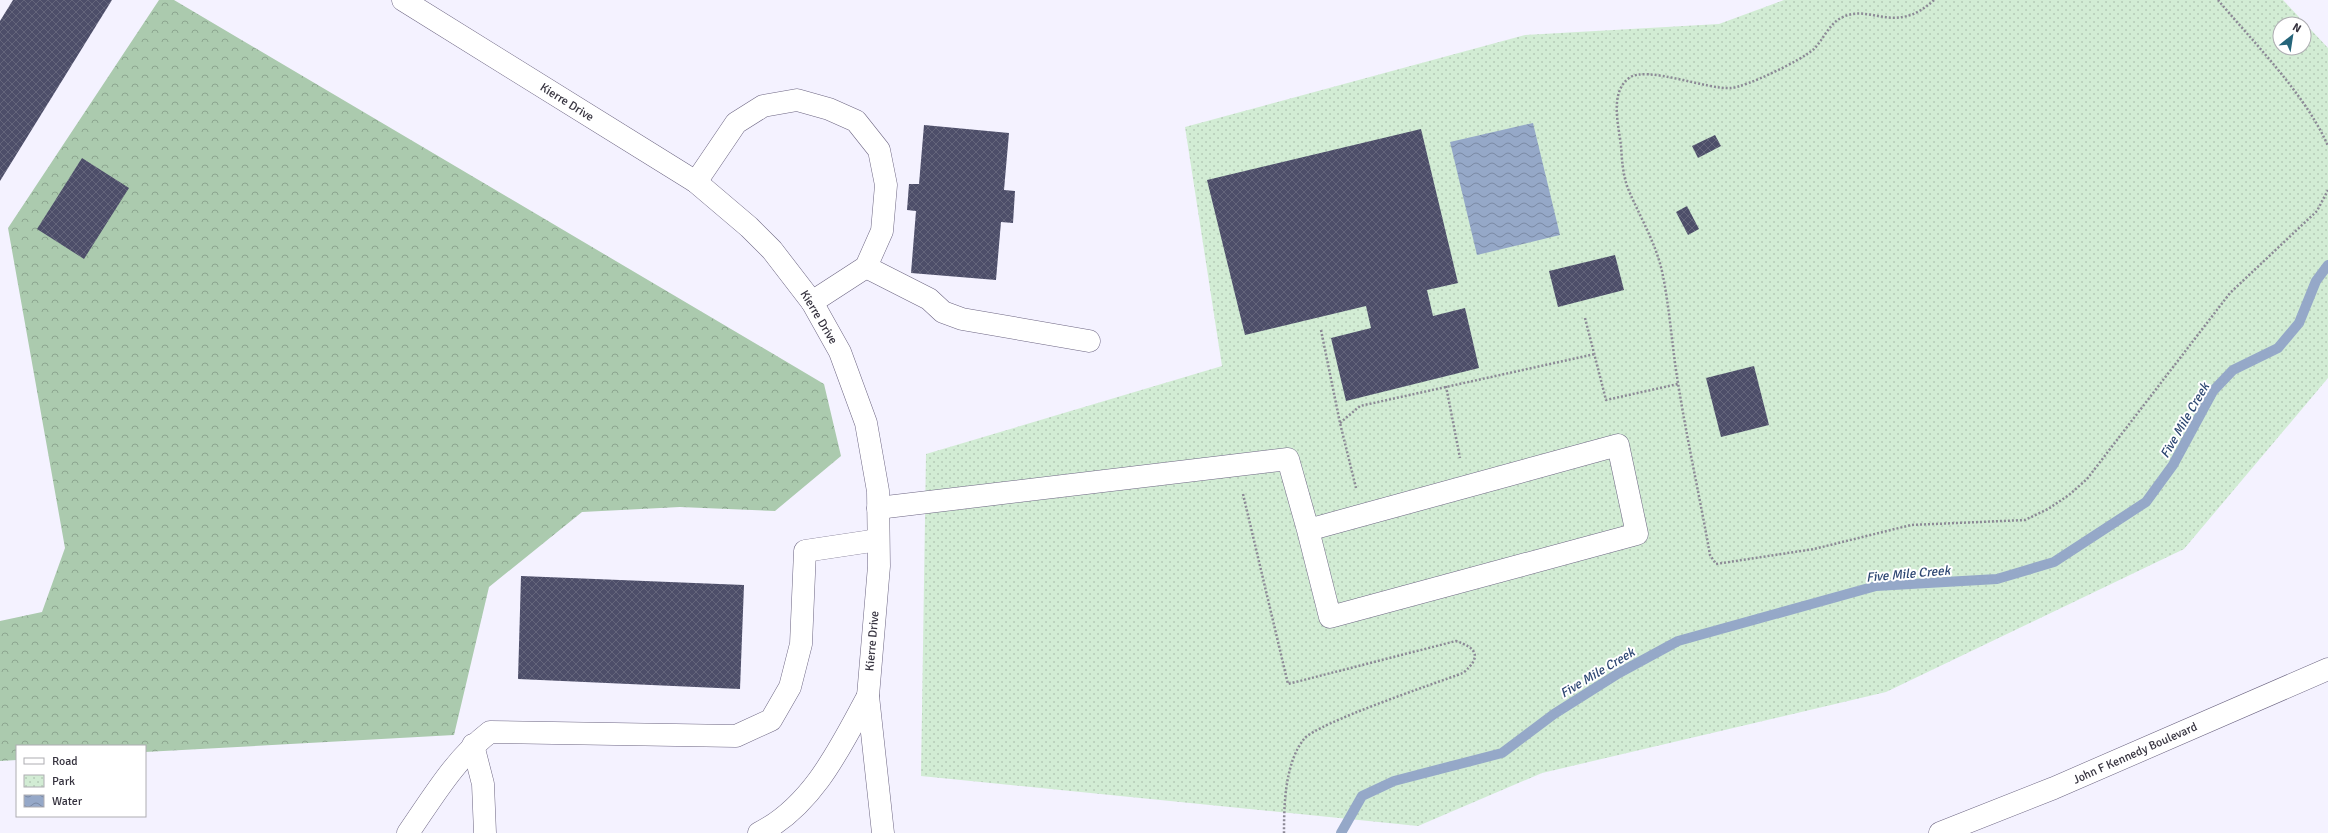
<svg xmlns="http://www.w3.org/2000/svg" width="2328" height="833" viewBox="0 0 2328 833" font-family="Signika,sans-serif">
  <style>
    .forest { fill: url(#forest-crowns) }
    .park { fill: url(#park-dots); fill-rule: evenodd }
    .water { fill: url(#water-waves) }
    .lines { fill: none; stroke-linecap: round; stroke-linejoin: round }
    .stream { stroke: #95a8c8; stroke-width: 10 }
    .building { fill: url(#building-cross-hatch) }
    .minor-casing { stroke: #6c6582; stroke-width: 23 }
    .major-casing { stroke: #6c6582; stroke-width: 23 }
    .path { stroke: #8c8996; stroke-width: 2.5; stroke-dasharray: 2 2; stroke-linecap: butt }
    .minor { stroke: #fff; stroke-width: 22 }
    .major { stroke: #fff; stroke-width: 22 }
    .labels { text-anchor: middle; stroke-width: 4; stroke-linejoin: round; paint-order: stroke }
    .street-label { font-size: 12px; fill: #35323e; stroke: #fff }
    .water-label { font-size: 13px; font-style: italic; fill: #2d4772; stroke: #fff }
  </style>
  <defs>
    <pattern id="forest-crowns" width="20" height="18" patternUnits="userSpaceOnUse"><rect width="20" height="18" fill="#abcaae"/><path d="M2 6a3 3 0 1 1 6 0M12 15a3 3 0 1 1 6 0" fill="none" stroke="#8ca58f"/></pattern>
    <pattern id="park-dots" width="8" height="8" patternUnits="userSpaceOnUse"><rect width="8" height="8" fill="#d2ecd4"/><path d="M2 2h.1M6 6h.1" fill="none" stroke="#b5cbb7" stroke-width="1.8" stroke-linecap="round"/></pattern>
    <pattern id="water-waves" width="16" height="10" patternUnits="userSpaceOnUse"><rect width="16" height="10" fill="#95a8c8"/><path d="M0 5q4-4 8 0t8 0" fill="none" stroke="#7a89a4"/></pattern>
    <pattern id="building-cross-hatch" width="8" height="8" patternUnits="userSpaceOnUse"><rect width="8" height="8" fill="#4d4e69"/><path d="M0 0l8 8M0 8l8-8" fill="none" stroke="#64657b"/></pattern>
  </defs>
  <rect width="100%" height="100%" fill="#f4f2ff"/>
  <polygon class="forest" points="159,0 174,0 824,384 841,456 775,511 680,507 582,512 489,587 454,735 145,752 145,746 17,746 17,760 0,761 0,621 42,612 65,548 8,228"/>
  <path class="park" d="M1784,0H2283L2328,48V378L2184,549L1886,692L1542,773L1418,826L921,776L926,454L1222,366L1185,127L1525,35L1719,24ZM2280,24H2304V48H2280Z"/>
  <polygon class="water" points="1533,123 1560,235 1477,255 1450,142"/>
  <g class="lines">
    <polyline class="stream" points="1341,833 1362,796 1394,781 1502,753 1554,714 1619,673 1678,641 1876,586 1997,579 2054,562 2146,502 2173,465 2213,391 2233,370 2278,348 2299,323 2316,281 2328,265"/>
  </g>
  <g class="building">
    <polygon points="13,0 112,0 0,181 0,21"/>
    <polygon points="924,125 1009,133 1004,190 1015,191 1013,223 1001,222 996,280 911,273 916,211 907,210 909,184 919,184"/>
    <polygon points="1421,129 1458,283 1427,290 1433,316 1465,308 1479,368 1346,401 1331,338 1371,328 1366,306 1245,335 1207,180"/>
    <polygon points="1715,135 1721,146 1698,158 1692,146"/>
    <polygon points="82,158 129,188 84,259 37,229"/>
    <polygon points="1687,206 1699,229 1688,235 1676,212"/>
    <polygon points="1615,255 1624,290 1558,307 1549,271"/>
    <polygon points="1754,366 1769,425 1721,437 1706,378"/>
    <polygon points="521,576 744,585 740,689 518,679"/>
  </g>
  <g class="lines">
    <g class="minor-casing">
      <g id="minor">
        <polyline points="403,0 696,182 749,227 772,250 812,302 840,352 866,423 878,491 879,566 868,696 883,833"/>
        <polyline points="696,182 736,123 763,106 797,100 829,109 856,121 879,150 886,185 882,231 866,267 812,302"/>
        <polyline points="866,267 929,299 943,312 962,319 1089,341"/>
        <polyline points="878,508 1288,459 1308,530 1618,445 1637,534 1330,617 1308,530"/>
        <polyline points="473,745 483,784 485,833"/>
        <path d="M408,833C433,797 455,759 490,732L736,736L771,720L790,687L801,644L805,551L878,540"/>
      </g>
    </g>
    <g class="major-casing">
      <g id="major">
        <path d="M759,833C813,806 841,746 868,696"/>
        <polyline points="1940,833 2054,788 2328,669"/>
      </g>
    </g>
    <g class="path">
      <path d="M1934,0C1894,37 1870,2 1841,18C1829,24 1823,40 1814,49C1802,60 1746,87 1731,88C1708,90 1646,65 1629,78C1609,93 1619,126 1621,146C1622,161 1623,177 1629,191C1641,219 1657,245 1663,276C1670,311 1672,347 1678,383C1687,440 1700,498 1710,555L1716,564L1814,549L1911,525L2025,520L2048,509L2069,495L2087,479L2230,293L2317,211L2328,190"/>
      <path d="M2218,0C2254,43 2306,95 2328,146"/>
      <polyline points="1585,318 1606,400 1678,384"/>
      <polyline points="1321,330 1340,423 1356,488"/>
      <polyline points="1446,386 1460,458"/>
      <polyline points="1340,423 1360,406 1595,354"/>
      <path d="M1243,494L1288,684L1456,641C1477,648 1482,657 1463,673C1436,683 1317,723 1304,739C1285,763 1284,804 1284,833"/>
    </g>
    <use href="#minor" class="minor"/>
    <use href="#major" class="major"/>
  </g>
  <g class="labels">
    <g class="street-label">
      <text transform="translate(567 102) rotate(32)" y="4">Kierre Drive</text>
      <text transform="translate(819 317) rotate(59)" y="4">Kierre Drive</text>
      <text transform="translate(872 641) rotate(-85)" y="4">Kierre Drive</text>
      <text transform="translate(2135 753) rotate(-24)" y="4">John F Kennedy Boulevard</text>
    </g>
    <g class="water-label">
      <text transform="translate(2184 420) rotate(-60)" y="5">Five Mile Creek</text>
      <text transform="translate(1908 573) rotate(-5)" y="5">Five Mile Creek</text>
      <text transform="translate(1597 672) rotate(-31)" y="5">Five Mile Creek</text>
    </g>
  </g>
  <rect x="16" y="745" width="130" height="72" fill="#ffffff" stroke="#aeadb2"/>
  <rect x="24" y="758" width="20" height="6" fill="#ffffff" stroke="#aeadb2"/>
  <text x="52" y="765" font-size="12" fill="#35323e">Road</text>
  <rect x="24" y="775" width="20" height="12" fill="url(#park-dots)" stroke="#aeadb2"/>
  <text x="52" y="785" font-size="12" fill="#35323e">Park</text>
  <rect x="24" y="795" width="20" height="12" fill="url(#water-waves)" stroke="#aeadb2"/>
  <text x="52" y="805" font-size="12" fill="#35323e">Water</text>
  <g transform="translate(2292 36) rotate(30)"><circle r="19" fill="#ffffff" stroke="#aeadb2"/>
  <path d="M0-3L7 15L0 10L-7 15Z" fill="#25657a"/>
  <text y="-6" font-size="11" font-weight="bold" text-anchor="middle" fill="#35323e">N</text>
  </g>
</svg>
